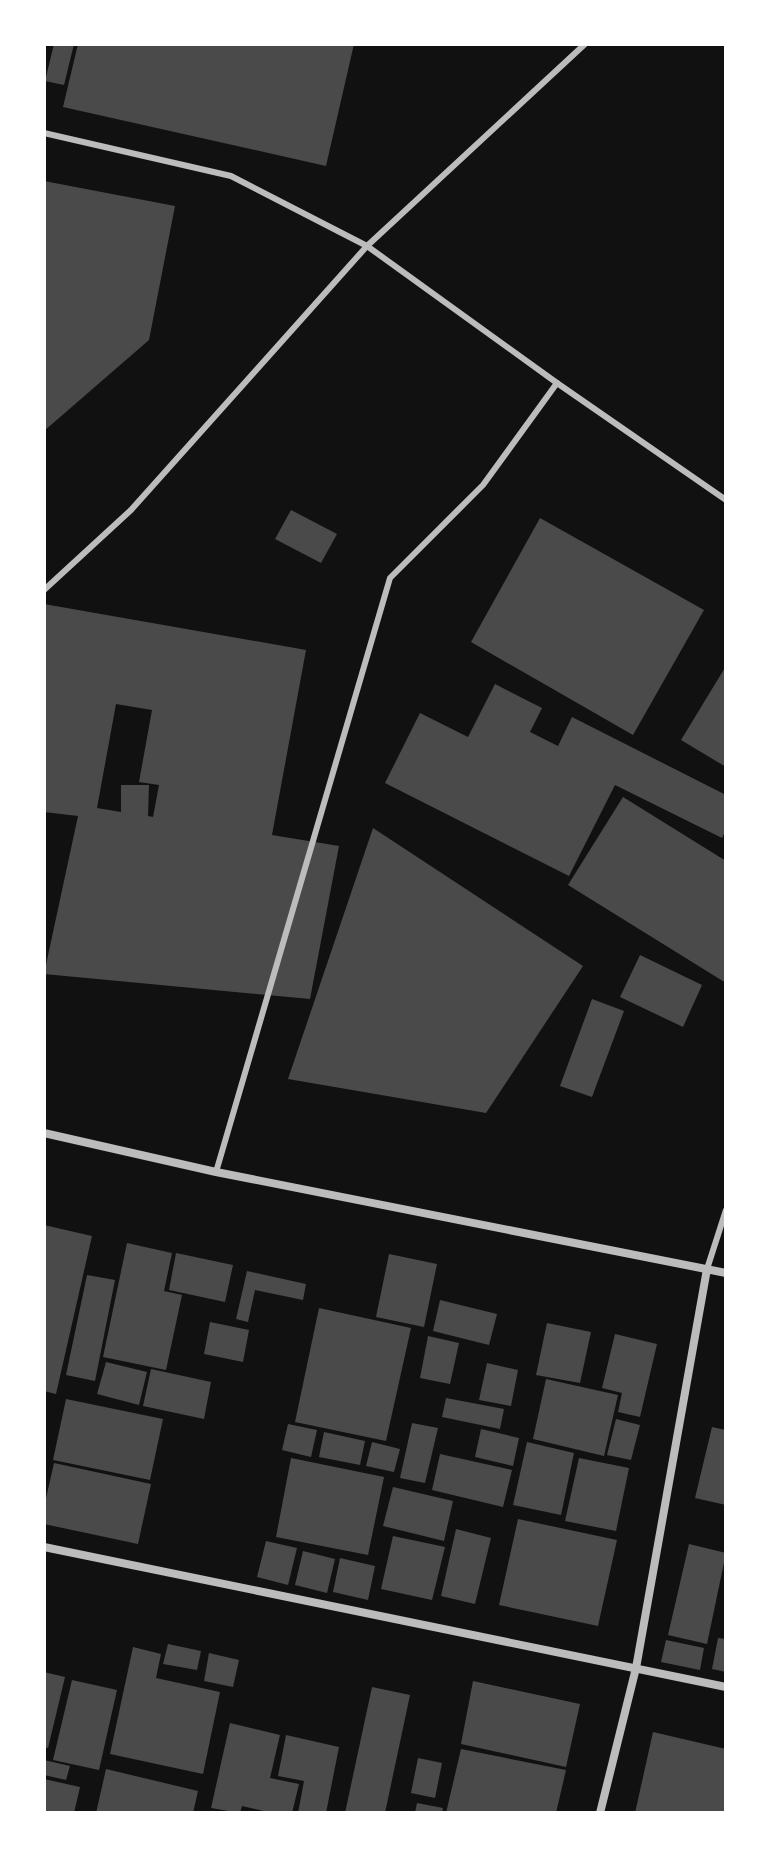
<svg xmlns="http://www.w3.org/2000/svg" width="770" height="1857" viewBox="0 0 770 1857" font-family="Mulish,sans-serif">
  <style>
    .building { fill: #4a4a4a; fill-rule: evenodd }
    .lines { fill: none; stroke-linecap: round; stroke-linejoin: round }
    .service { stroke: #bcbcbc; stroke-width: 6 }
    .minor { stroke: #bcbcbc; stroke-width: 8 }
  </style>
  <rect width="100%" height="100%" fill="#111"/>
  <g class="building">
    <polygon points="54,44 74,44 64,85 45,81"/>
    <polygon points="78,44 354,44 326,166 63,107"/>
    <polygon points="44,181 175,206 149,340 44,431"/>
    <polygon points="291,510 337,534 321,563 275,539"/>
    <polygon points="540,518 704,610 633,735 471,642"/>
    <path d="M44,604L306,650L272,835L339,846L310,999L44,974L78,816L44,812ZM116,704L152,710L139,782L159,785L153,817L148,816L149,785H121V812L97,808Z"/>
    <polygon points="726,666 726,767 681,740"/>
    <polygon points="495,684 542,708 530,732 558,746 572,717 726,795 726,830 722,838 615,785 569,876 385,783 420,713 468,737"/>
    <polygon points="623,797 726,861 726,983 568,885"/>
    <polygon points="373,828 583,966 486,1113 288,1079"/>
    <polygon points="640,955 702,985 683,1027 620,997"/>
    <polygon points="592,999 624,1011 592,1097 560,1086"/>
    <polygon points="44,1225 92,1236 56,1394 44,1391"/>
    <polygon points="127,1243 172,1253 164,1291 182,1295 166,1370 103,1357"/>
    <polygon points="176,1253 233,1265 225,1302 169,1290"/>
    <polygon points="389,1254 437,1264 424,1327 376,1317"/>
    <polygon points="247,1271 306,1284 303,1300 255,1290 248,1322 236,1319"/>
    <polygon points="87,1275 115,1280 95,1381 66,1375"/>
    <polygon points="440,1300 497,1314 489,1345 433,1331"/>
    <polygon points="319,1308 411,1328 386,1441 295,1422"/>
    <polygon points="210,1322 249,1330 243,1362 204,1354"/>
    <polygon points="547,1323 591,1332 580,1383 536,1375"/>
    <polygon points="615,1334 657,1344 640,1417 618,1412 622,1393 602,1388"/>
    <polygon points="428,1336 459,1343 450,1384 420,1378"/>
    <polygon points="106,1362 147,1372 139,1405 97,1394"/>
    <polygon points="487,1363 518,1370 511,1406 479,1400"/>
    <polygon points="151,1369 211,1382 204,1419 143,1406"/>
    <polygon points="546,1379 618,1395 604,1456 533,1439"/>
    <polygon points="446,1398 504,1409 500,1429 442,1417"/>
    <polygon points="66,1399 163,1419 150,1480 53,1460"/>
    <polygon points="616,1419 640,1425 631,1460 607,1455"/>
    <polygon points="412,1423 438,1428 425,1483 400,1478"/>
    <polygon points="288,1424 317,1430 311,1457 282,1450"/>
    <polygon points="712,1427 726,1430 726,1505 695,1498"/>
    <polygon points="481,1429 519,1438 513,1466 475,1457"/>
    <polygon points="324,1432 365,1441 360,1465 319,1457"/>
    <polygon points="372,1442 400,1449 394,1472 366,1466"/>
    <polygon points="527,1442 574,1453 561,1515 513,1505"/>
    <polygon points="440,1454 512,1470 503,1507 432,1490"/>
    <polygon points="291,1458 384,1477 368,1555 276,1537"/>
    <polygon points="579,1458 629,1468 616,1531 565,1521"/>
    <polygon points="54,1463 151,1484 138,1544 44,1524 44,1507"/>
    <polygon points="393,1487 453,1501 444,1541 383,1526"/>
    <polygon points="518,1519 617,1540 598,1626 499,1605"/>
    <polygon points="456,1529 491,1538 475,1604 441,1596"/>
    <polygon points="393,1536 445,1547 432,1600 381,1589"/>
    <polygon points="266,1541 297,1548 288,1585 257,1577"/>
    <polygon points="689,1544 726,1553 707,1644 668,1635"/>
    <polygon points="303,1551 335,1559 327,1593 295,1585"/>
    <polygon points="340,1558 375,1566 368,1600 333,1592"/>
    <polygon points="718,1638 726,1639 726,1672 712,1669"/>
    <polygon points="666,1640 704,1648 700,1670 661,1662"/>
    <polygon points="168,1644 201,1651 197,1670 163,1664"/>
    <polygon points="133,1647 161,1654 156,1678 220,1692 203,1774 110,1754"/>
    <polygon points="209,1653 239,1660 233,1687 204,1681"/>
    <polygon points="44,1672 65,1677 48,1748 44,1747"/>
    <polygon points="72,1680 117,1690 99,1770 53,1760"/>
    <polygon points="473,1681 580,1704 566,1767 461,1744"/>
    <polygon points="372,1687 410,1695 385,1813 345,1813"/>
    <polygon points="230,1723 280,1735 270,1778 299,1784 292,1813 272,1813 242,1806 240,1813 211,1808"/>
    <polygon points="653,1732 726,1749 726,1813 635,1813"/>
    <polygon points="286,1735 339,1747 326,1813 298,1813 304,1781 278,1776"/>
    <polygon points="461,1749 566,1770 556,1813 446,1813"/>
    <polygon points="418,1758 442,1763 435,1798 411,1793"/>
    <polygon points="44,1760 70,1766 66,1780 44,1775"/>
    <polygon points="106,1769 198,1791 193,1813 96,1813"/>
    <polygon points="44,1779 80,1787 74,1813 44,1813"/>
    <polygon points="417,1803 443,1808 442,1813 415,1813"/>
  </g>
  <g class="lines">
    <g class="service">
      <polyline points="44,133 231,176 367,246 557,383 726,500"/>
      <polyline points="44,590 131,510 367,246 585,44"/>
      <polyline points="216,1172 390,578 483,485 557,383"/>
      <polyline points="707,1269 726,1210"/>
    </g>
    <g class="minor">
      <polyline points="44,1133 216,1172 726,1273"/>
      <polyline points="44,1547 726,1687"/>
      <polyline points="600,1813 636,1668 707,1269"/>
    </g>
  </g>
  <rect width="770" height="1857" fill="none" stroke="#ffffff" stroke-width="92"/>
</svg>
